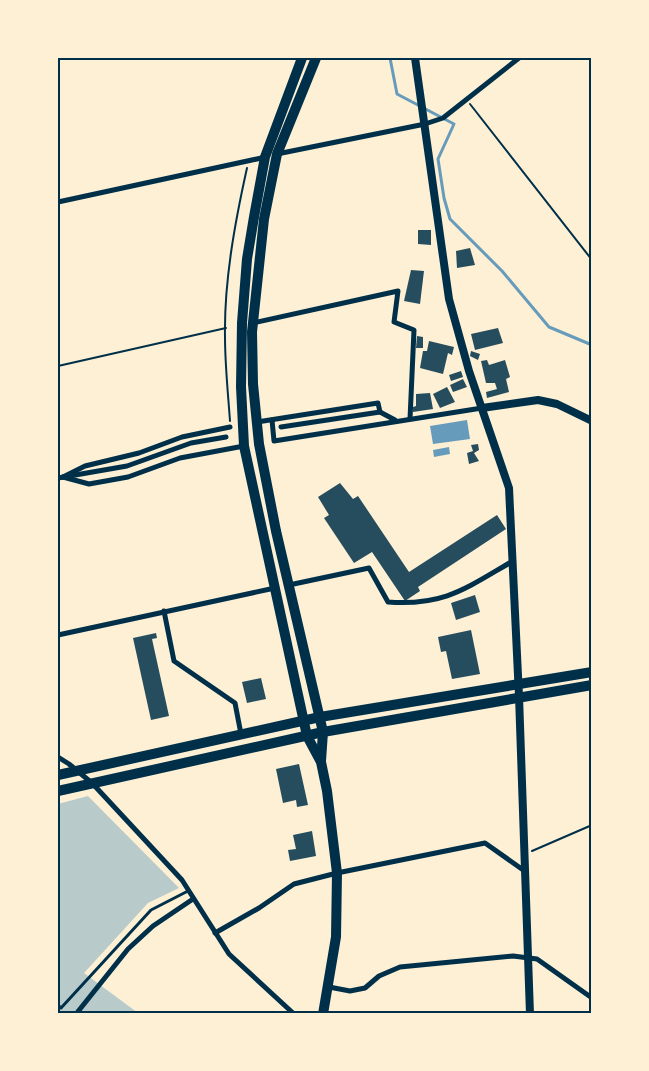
<svg xmlns="http://www.w3.org/2000/svg" width="649" height="1071" viewBox="0 0 649 1071" font-family="Signika,sans-serif">
  <style>
    .green { fill: #b9caca }
    .water { fill: #669bbc }
    .lines { fill: none; stroke-linecap: round; stroke-linejoin: round }
    .stream { stroke: #669bbc; stroke-width: 3 }
    .building { fill: #264d5e }
    .path { stroke: #003049; stroke-width: 2 }
    .service { stroke: #003049; stroke-width: 3 }
    .minor { stroke: #003049; stroke-width: 5 }
    .tertiary { stroke: #003049; stroke-width: 8 }
    .primary { stroke: #003049; stroke-width: 10 }
    .neatline { fill: none; stroke: #003049; stroke-width: 2 }
  </style>
  <rect width="100%" height="100%" fill="#fdf0d5"/>
  <polygon class="green" points="88,796 179,888 148,903 84,973 138,1013 58,1014 58,804"/>
  <g class="water">
    <polygon points="467,420 470,439 433,444 430,426"/>
    <polygon points="449,447 450,454 434,457 433,450"/>
  </g>
  <g class="lines">
    <polyline class="stream" points="390,58 397,94 454,124 438,159 444,198 450,219 502,271 549,327 592,345"/>
  </g>
  <g class="building">
    <polygon points="418,230 431,230 431,245 418,244"/>
    <polygon points="470,248 475,265 457,268 456,251"/>
    <polygon points="411,270 424,271 420,304 404,301"/>
    <polygon points="498,328 503,343 475,350 471,334"/>
    <polygon points="417,336 423,337 423,348 416,348"/>
    <polygon points="429,341 454,347 452,355 448,353 443,374 420,368 423,351 427,351"/>
    <polygon points="471,351 480,354 478,360 470,356"/>
    <polygon points="487,360 489,365 505,360 510,377 506,379 509,392 487,398 486,392 497,389 495,383 486,383 481,361"/>
    <polygon points="461,371 463,377 451,381 449,375"/>
    <polygon points="463,379 467,387 453,392 450,385"/>
    <polygon points="447,387 455,402 440,408 433,394"/>
    <polygon points="430,393 433,409 413,412 413,407 416,406 416,394"/>
    <polygon points="478,444 479,450 474,453 479,461 469,464 467,453 473,451 471,445"/>
    <polygon points="340,483 353,499 358,496 409,572 497,515 506,529 418,587 420,591 405,601 372,552 354,563 324,518 329,515 318,497"/>
    <polygon points="475,595 480,612 456,620 451,603"/>
    <polygon points="471,630 480,674 452,679 446,651 441,652 438,637"/>
    <polygon points="156,633 157,638 152,639 169,716 151,720 133,638"/>
    <polygon points="261,678 266,699 247,703 242,682"/>
    <polygon points="299,764 308,805 297,807 296,800 283,803 276,769"/>
    <polygon points="312,831 316,856 290,861 288,850 296,849 293,835"/>
  </g>
  <g class="lines">
    <g class="path">
      <polyline points="470,104 592,260"/>
      <polyline points="58,366 226,328"/>
      <path d="M230,421C228,393 225,365 225,337C224,281 235,222 247,168"/>
      <polyline points="532,851 592,825"/>
    </g>
    <polyline class="service" points="58,1005 61,1008 151,910 188,891"/>
    <g class="minor">
      <polyline points="277,154 425,124 443,118 519,58"/>
      <polyline points="58,202 266,157"/>
      <polyline points="253,323 398,291 394,322 414,330 410,419"/>
      <polyline points="272,420 274,441 482,408"/>
      <polyline points="257,422 378,403 380,412"/>
      <polyline points="281,427 380,412 395,420"/>
      <polyline points="63,477 89,484 128,477 180,458 244,446"/>
      <polyline points="63,477 85,466 139,453 182,437 230,427"/>
      <polyline points="58,478 127,466 191,443 226,437"/>
      <path d="M289,585L369,568L388,602C445,606 466,588 513,561"/>
      <polyline points="164,611 174,661 235,703 241,734"/>
      <polyline points="58,635 275,588"/>
      <polyline points="58,757 69,764 92,783 182,880 229,954 294,1014"/>
      <polyline points="215,933 259,908 294,884 337,873 485,843 526,872"/>
      <polyline points="329,987 350,991 365,988 379,976 400,967 513,956 537,959 592,998"/>
      <polyline points="76,1014 128,949 153,926 193,899"/>
    </g>
    <g class="tertiary">
      <polyline points="415,58 449,299 469,371 509,488 519,696 530,1014"/>
      <polyline points="482,408 538,400 557,404 592,421"/>
    </g>
    <g class="primary">
      <polyline points="302,58 265,157 254,217 247,259 242,323 241,387 244,446 307,736 321,762 327,791 337,873 336,937 323,1014"/>
      <polyline points="316,58 277,154 264,219 252,332 253,384 259,444 276,531 323,732 321,761"/>
      <polyline points="58,775 320,717 592,672"/>
      <polyline points="58,791 323,732 592,685"/>
    </g>
  </g>
  <rect width="649" height="1071" fill="none" stroke="#fdf0d5" stroke-width="118"/>
  <rect x="59" y="59" width="531" height="953" class="neatline"/>
</svg>
